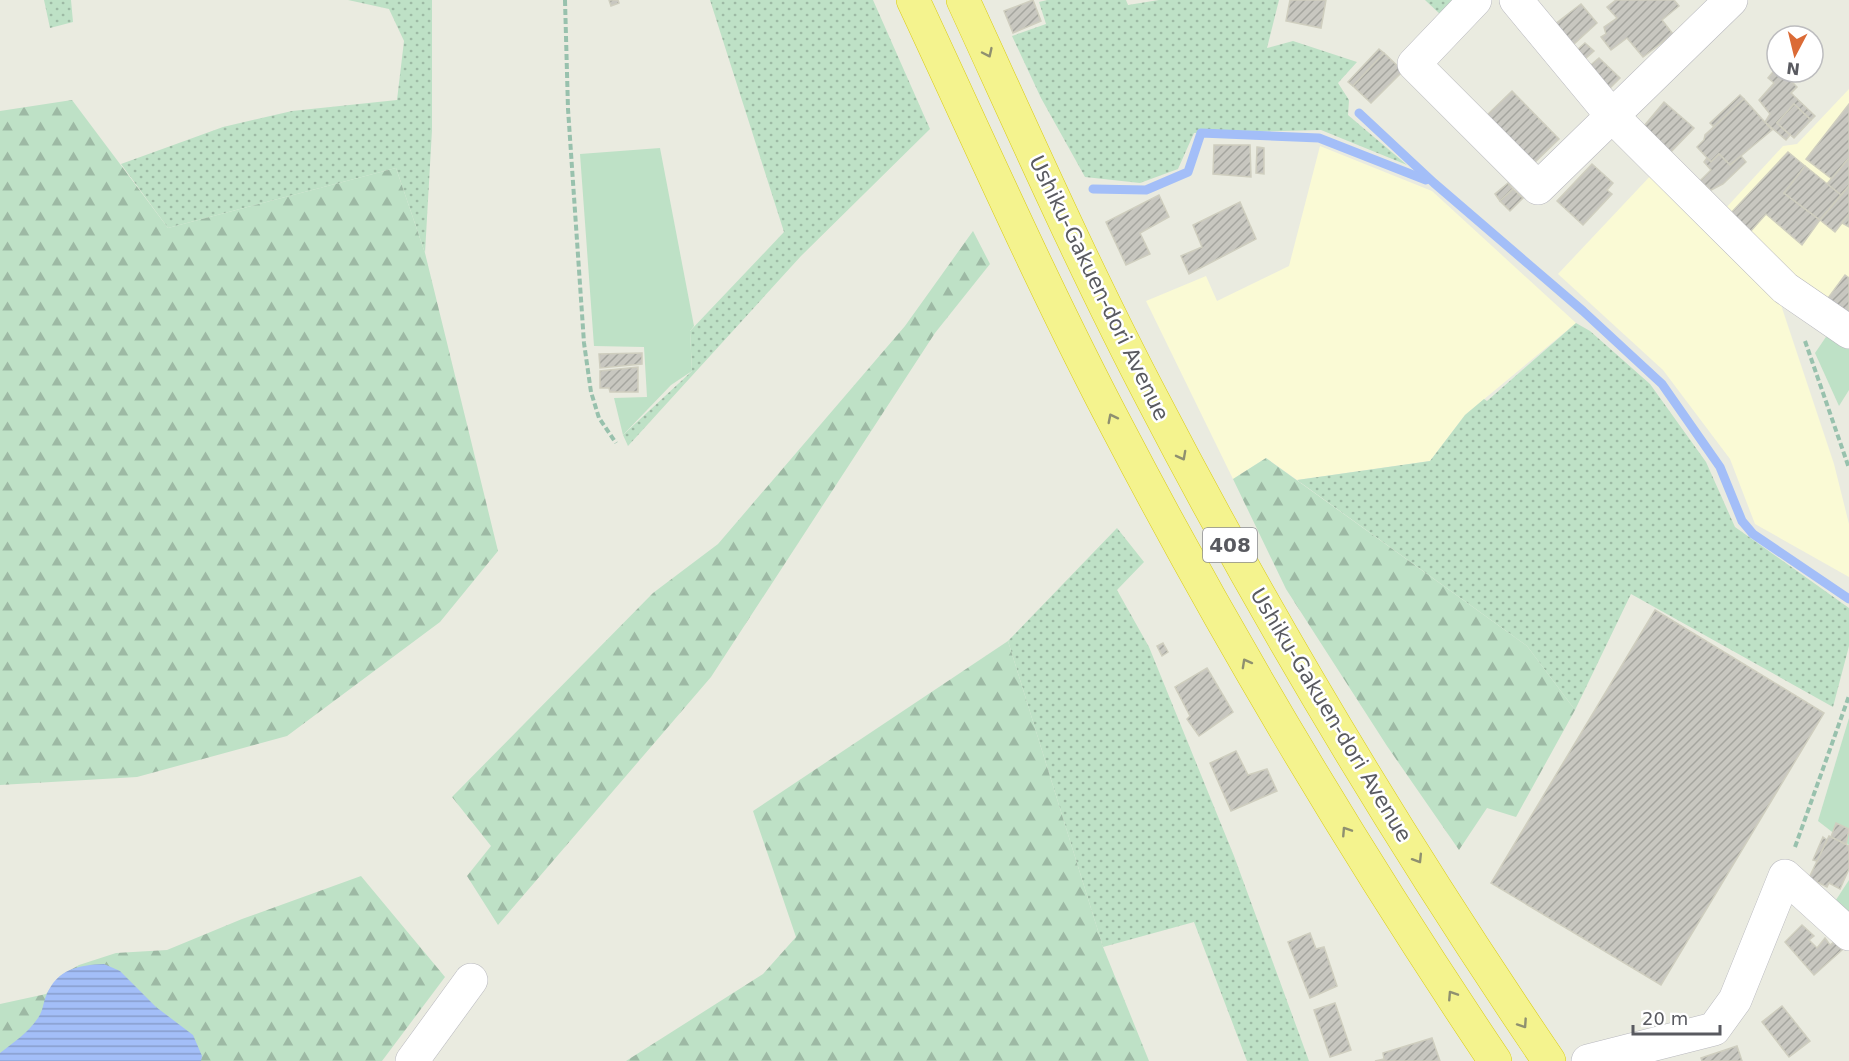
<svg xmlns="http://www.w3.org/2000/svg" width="1849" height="1061" viewBox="0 0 1849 1061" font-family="'DejaVu Sans',sans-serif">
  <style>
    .commercial { fill: #fafad5 }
    .grass { fill: url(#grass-dots) }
    .forest { fill: url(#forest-firs) }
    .garden { fill: #bee1c6 }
    .water { fill: url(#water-rules) }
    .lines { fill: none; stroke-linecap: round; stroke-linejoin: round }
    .stream { stroke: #a3bef8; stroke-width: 9 }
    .building { fill: url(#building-hatch); stroke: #cfcebf; stroke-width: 1.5 }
    .minor-casing { stroke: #b8b8be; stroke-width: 34 }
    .highway-casing { stroke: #dacc11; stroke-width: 34 }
    .path { stroke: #98c1ad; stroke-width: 4; stroke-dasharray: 6 3; stroke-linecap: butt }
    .minor { stroke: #fff; stroke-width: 33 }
    .highway { stroke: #f4f38e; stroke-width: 33 }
    .oneway { stroke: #8f9070 }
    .labels { text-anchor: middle; stroke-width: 5; stroke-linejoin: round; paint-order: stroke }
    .shield { fill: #fff; stroke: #8b8c90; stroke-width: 1.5 }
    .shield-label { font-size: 20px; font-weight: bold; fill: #595a60 }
    .street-label { font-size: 21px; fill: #595a60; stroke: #fff }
  </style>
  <defs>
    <pattern id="grass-dots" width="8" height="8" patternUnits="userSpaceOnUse" patternTransform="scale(1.5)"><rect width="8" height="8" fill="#bee1c6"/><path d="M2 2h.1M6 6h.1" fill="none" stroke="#9db9a4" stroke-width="1.8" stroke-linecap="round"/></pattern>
    <pattern id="forest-firs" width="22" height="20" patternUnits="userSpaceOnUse" patternTransform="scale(1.5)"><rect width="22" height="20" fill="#bee1c6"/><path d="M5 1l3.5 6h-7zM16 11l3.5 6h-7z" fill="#9db9a4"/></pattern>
    <pattern id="water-rules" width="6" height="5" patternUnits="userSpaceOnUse" patternTransform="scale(1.5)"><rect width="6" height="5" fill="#a3bef8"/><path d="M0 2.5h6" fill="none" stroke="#889dcc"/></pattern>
    <pattern id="building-hatch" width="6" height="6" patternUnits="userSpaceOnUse" patternTransform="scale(1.5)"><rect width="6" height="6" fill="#c8c7c0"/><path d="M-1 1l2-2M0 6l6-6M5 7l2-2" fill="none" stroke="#a5a59f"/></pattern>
  </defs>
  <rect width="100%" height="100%" fill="#eaebe0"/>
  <g class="commercial">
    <polygon points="1849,89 1849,317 1789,274 1725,209 1783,146 1797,144"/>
    <polygon points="1320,146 1432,191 1576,323 1465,415 1430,461 1297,480 1266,458 1233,479 1146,301 1206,276 1217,301 1289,266"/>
    <polygon points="1655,171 1775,287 1834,464 1849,524 1849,577 1755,524 1730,459 1663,370 1558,274"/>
  </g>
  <g class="grass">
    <polygon points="44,0 71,0 73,22 50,28"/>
    <polygon points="348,0 432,0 432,130 425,253 396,168 168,228 121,164 223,127 292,111 397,100 404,41 389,9"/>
    <polygon points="710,0 873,0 930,129 801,256 628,446 623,435 692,371 690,331 784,232"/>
    <polygon points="1047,0 1126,0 1128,5 1159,0 1279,0 1267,48 1293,41 1357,62 1338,83 1349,100 1348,115 1407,165 1321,130 1194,133 1178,169 1140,183 1085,177 1041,98 1012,36 1046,24 1039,2"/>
    <polygon points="1425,0 1458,0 1442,16"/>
    <polygon points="1576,323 1590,331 1650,384 1706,462 1735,527 1849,608 1849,646 1833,707 1631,594 1575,710 1527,646 1297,480 1430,461 1465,415 1484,399 1487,401"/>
    <polygon points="1117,528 1144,562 1117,590 1149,647 1234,856 1309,1061 1247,1061 1194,922 1103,947 1008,641"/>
  </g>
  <g class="forest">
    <polygon points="72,100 168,228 396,168 425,253 498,551 440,622 287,736 137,777 0,785 0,111"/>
    <polygon points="973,231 990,264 935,333 711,677 498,925 467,876 491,846 452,797 653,593 718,544 905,326"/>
    <polygon points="1266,458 1527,646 1575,710 1516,817 1487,808 1459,850 1387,746 1286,589 1233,479"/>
    <polygon points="1008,641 1103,947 1149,1061 626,1061 763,974 796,937 753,811"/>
    <polygon points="361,876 445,977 382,1061 0,1061 0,1004 46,994 60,976 79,965 116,953 167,950 242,919"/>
  </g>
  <g class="garden">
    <polygon points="660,148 694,326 690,331 692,371 671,385 623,435 614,398 647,397 644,347 594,346 580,154"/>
    <polygon points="1828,334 1849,349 1849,390 1839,406 1815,353"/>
    <polygon points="1849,718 1849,845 1818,821"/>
    <polygon points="1849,880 1849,923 1832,906"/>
  </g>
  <path class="water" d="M104,964L120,971L156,1007L193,1035L202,1056L201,1061H0V1053C14,1042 28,1033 38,1018C43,1011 43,1003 46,996C57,969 78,965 104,964Z"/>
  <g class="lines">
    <g class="stream">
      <polyline points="1359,113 1434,183 1583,311 1662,384 1720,467 1742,521 1753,534 1849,599"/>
      <polyline points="1093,189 1146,190 1188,172 1201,133 1319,138 1426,180"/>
    </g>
  </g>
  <g class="building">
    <polygon points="609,0 618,0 619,3 611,6"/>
    <polygon points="1033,0 1041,21 1013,33 1004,11"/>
    <polygon points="1290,0 1326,0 1321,28 1286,21"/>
    <polygon points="1616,0 1674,0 1679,6 1662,20 1673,34 1643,57 1627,38 1611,50 1601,37 1606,34 1604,27 1617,18 1607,7"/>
    <polygon points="1581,4 1597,23 1573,45 1555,24"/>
    <polygon points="1585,43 1594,51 1585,59 1577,50"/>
    <polygon points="1379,49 1384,53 1353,86 1348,82"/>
    <polygon points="1384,53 1403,71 1371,103 1353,86"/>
    <polygon points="1599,58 1620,78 1607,91 1586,69"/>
    <polygon points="1777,67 1777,72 1782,72 1797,87 1791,93 1815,116 1811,120 1794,104 1777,123 1790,135 1786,140 1765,122 1770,114 1759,100 1774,83 1768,78"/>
    <polygon points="1512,91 1559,139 1531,166 1484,118"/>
    <polygon points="1740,95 1744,99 1714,127 1710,123"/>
    <polygon points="1744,99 1772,130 1730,165 1719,154 1711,162 1697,147 1704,140 1705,135"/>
    <polygon points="1664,102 1694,128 1670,153 1644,126"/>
    <polygon points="1794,104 1811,120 1794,138 1777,123"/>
    <polygon points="1849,104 1849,158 1832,179 1806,159"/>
    <polygon points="1214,145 1250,145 1251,177 1213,174"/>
    <polygon points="1257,147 1264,148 1264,174 1256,173"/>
    <polygon points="1788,152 1805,166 1784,193 1820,220 1802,245 1766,214 1750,232 1730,214"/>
    <polygon points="1719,154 1730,165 1741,156 1746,162 1723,184 1711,190 1700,181 1711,170 1704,162 1707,158 1711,162"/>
    <polygon points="1849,158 1849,186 1841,195 1827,184"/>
    <polygon points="1592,164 1613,183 1607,190 1612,194 1583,225 1557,201"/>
    <polygon points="1805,166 1841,195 1820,220 1784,193"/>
    <polygon points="1508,183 1513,189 1500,201 1495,194"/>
    <polygon points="1849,186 1849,214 1835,232 1820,220"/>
    <polygon points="1513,189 1523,198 1510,211 1500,201"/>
    <polygon points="1159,195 1169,217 1140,233 1150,254 1126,265 1106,222"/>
    <polygon points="1240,202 1256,239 1189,274 1181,256 1202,247 1193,225"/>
    <polygon points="1849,214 1849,227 1842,223"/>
    <polygon points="1845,275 1849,278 1849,315 1828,298"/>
    <polygon points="642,353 642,364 600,368 599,354"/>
    <polygon points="638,367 638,392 610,392 609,388 600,388 600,371"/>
    <polygon points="1655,610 1824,713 1661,985 1491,883"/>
    <polygon points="1163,643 1168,652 1162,656 1157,646"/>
    <polygon points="1207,668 1233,712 1199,736 1187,719 1190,716 1175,687"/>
    <polygon points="1236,751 1248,775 1267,769 1277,791 1231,811 1210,763"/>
    <polygon points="1836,823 1849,829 1846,844 1831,837"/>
    <polygon points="1829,836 1849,846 1849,869 1840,889 1829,883 1827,887 1809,878"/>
    <polygon points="1823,837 1827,840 1817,861 1813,860"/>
    <polygon points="1802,925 1814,936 1809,940 1817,948 1825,938 1830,945 1834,942 1842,950 1814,975 1785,942"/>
    <polygon points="1310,933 1316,949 1324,947 1337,986 1310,998 1288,942"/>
    <polygon points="1335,1003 1351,1050 1330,1057 1314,1010"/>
    <polygon points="1782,1006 1810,1041 1789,1057 1762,1022"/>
    <polygon points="1432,1038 1440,1061 1375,1061 1384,1059 1383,1053"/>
    <polygon points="1737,1046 1742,1061 1702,1061 1701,1058"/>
  </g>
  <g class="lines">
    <g class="minor-casing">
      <g id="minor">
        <polyline points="1475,0 1414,64 1538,188 1731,0"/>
        <polyline points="1516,0 1613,117 1785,288 1849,332"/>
        <polyline points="412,1061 471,980"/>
        <polyline points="1588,1061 1714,1029 1735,1000 1785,876 1849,934"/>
      </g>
    </g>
    <g class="highway-casing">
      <g id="highway">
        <path d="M913,0C980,143 1044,289 1118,429C1232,647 1358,857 1495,1061"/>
        <path d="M963,0C1025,135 1085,271 1154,402C1272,629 1405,849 1549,1061"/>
      </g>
    </g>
    <g class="path">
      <polyline points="565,0 568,109 584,343 591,392 599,418 616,443"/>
      <polyline points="1805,341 1849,468"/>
      <polyline points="1795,847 1849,696"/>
    </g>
    <use href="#minor" class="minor"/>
    <use href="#highway" class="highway"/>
  </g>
  <defs><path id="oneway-chevron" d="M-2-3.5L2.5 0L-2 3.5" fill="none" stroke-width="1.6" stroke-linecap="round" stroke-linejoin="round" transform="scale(1.5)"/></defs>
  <g class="oneway">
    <use href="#oneway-chevron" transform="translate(988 53) rotate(65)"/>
    <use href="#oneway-chevron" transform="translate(1112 418) rotate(-117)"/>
    <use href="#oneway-chevron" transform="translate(1182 456) rotate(62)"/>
    <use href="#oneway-chevron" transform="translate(1246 663) rotate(-119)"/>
    <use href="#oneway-chevron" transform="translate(1346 831) rotate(-123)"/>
    <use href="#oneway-chevron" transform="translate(1418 859) rotate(58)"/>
    <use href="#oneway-chevron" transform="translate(1452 995) rotate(-123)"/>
    <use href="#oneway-chevron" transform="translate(1523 1024) rotate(56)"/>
  </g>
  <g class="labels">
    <rect class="shield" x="1203" y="528" width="54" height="34" rx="4.5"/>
    <g class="shield-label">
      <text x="1230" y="552">408</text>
    </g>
    <g class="street-label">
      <text transform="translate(1099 288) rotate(64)" y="7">Ushiku-Gakuen-dori Avenue</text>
      <text transform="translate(1331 715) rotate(59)" y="7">Ushiku-Gakuen-dori Avenue</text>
    </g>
  </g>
  <g transform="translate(1795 54) rotate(187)"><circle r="28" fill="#ffffff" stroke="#bdbdbf" stroke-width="1.5"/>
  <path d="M0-4.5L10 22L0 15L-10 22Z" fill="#db6b36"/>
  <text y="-9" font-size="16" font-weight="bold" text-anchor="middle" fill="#595a60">N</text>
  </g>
  <path d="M1633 1025v9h87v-9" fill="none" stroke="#595a60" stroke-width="3"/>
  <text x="1642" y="1025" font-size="18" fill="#595a60" stroke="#ffffff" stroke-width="4.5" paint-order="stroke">20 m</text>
</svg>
